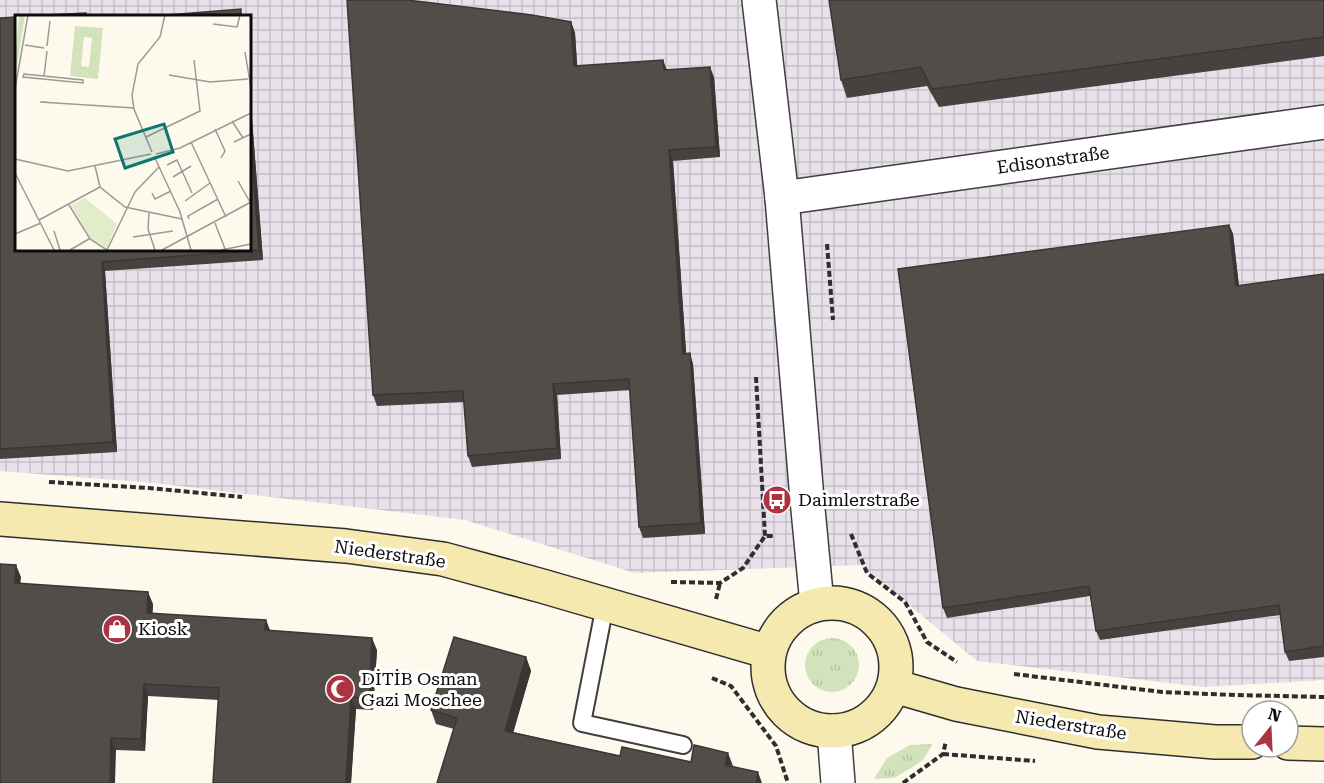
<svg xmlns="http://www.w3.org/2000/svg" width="1324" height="783" viewBox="0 0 1324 783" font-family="'Roboto Serif',serif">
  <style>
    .industrial { fill: url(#industrial-grid); fill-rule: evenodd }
    .grass { fill: url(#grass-tufts) }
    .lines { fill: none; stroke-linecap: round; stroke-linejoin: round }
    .lane-casing { stroke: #3f3f3f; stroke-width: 20 }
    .street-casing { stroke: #3f3f3f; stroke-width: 36 }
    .secondary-casing { stroke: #2e2e2e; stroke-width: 36 }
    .path { stroke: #2e2e2e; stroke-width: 4; stroke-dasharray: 6 3; stroke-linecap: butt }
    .lane { stroke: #fff; stroke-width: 16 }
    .street { stroke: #fff; stroke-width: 33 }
    .secondary { stroke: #f6e9af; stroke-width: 33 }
    .wall { fill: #474240 }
    .shaded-wall { fill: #3a3634 }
    .building { fill: #534d4a; stroke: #3a3634; stroke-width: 1.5 }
    .labels { text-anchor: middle; stroke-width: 6; stroke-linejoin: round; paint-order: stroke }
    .street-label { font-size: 18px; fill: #0c0c0c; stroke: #fff }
    .poi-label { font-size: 18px; fill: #0c0c0c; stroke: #fff; text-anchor: start }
    .inset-road { fill: none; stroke: #9d9a93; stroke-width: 1.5 }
    .view { fill: #0f766e; fill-opacity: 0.15; stroke: #0f766e; stroke-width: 3 }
    .inset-edge { fill: none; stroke: #0c0c0c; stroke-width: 3 }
  </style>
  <defs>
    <pattern id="industrial-grid" width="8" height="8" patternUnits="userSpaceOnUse" patternTransform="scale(1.5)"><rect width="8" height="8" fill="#e8e1ea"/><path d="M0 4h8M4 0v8" fill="none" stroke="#c6c0c8"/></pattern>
    <pattern id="grass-tufts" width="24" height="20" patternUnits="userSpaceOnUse" patternTransform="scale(1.5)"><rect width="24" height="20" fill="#d2e3bb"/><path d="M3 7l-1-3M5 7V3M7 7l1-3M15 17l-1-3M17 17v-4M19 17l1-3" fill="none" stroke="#b3c2a0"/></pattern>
  </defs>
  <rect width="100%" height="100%" fill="#fdf9ed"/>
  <path class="industrial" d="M0,0H1324V680L1204,687L977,661L861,565L635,573L465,520L154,483L0,471ZM16,16H249V249H16Z"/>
  <g class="grass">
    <circle cx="832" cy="665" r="27"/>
    <polygon points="933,744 923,760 911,768 894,778 874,779 887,758 910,745"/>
  </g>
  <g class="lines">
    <g class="lane-casing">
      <polyline id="lane" points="605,605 582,723 683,745"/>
    </g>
    <g class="street-casing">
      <g id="street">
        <polyline points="759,0 782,198 807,499 817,604"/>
        <polyline points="782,198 1324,122"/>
        <polyline points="834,731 838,783"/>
      </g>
    </g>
    <g class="secondary-casing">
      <g id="secondary">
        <polyline points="0,519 346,546 443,559 542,586 769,652"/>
        <circle cx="832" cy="667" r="64"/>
        <polyline points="894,686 956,704 1098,732 1215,742 1252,742"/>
        <polyline points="1288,743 1324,744"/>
      </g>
    </g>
    <g class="path">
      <polyline points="827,244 833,320"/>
      <polyline points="756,377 765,536"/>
      <polyline points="49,482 149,488 242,497"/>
      <polyline points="851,534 867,573 905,602 927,642 957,662"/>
      <polyline points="671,582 720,583 743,568 765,536 775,536"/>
      <polyline points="716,599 720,583"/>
      <polyline points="1014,674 1162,692 1235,695 1324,697"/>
      <polyline points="712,678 731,686 776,746 788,783"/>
      <polyline points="943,754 1035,761"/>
      <polyline points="903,783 943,754 946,741"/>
    </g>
    <use href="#lane" class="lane"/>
    <use href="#street" class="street"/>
    <use href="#secondary" class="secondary"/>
  </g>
  <g class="wall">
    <polygon points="1324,0 1324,56 939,107 927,86 847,98 841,80"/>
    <polygon points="0,18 249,81 263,260 105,271 117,452 0,459"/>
    <polygon points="571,22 575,33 577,66 663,60 667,70 714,77 720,157 673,161 686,354 693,364 705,534 643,538 639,527 630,390 557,395 561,459 472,467 468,456 464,402 377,406 373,395"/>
    <polygon points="1229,225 1233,234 1239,286 1324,274 1324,657 1289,661 1285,652 1280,615 1100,640 1096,631 1090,596 947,618 943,608"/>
    <polygon points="21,577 20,584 153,604 152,614 266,620 270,630 377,650 373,710 356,709 351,783 213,783 219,700 148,696 145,751 116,750 0,783"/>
    <polygon points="526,657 531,671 513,732 620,756 733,766 756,783 454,729 436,724 431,710"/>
  </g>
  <g class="shaded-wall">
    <polygon points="571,22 575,33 578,77 574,66"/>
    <polygon points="710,67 714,77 720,157 716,147"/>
    <polygon points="249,81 263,260 259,250 249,117"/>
    <polygon points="669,150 673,161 687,365 683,354"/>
    <polygon points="1229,225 1233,234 1240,296 1236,286"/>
    <polygon points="102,262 105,271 117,452 113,442"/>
    <polygon points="690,353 693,364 705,534 701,523"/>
    <polygon points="553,384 557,395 561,459 557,448"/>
    <polygon points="16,565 21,577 19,596 15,583"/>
    <polygon points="148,592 153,604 152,626 147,613"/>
    <polygon points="266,620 270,632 265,630"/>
    <polygon points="372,638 377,650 373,710 369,698"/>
    <polygon points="526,657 531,671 510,744 505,731"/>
    <polygon points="144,684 148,696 145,751 141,739"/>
    <polygon points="351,697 356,709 351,783 346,783"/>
    <polygon points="111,738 116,750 115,783 110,783"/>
    <polygon points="728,753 733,766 725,765"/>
    <polygon points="758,772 762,783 756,783"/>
  </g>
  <g class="building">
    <polygon points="347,0 407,0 532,15 571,22 574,66 663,60 664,70 710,67 716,147 669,150 683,354 690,353 701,523 639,527 629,379 553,384 557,448 468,456 463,391 373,395"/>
    <polygon points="829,0 1324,0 1324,37 932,89 921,67 841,80"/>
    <polygon points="241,9 241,16 155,16"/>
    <polygon points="86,13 86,16 25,16"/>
    <polygon points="16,17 16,249 249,249 249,117 259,250 102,262 113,442 0,449 0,18"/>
    <polygon points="1229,225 1236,286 1324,274 1324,646 1285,652 1279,605 1096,631 1089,586 943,608 898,269"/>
    <polygon points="0,564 16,565 15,583 148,592 147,613 266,620 265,630 372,638 369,698 351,697 346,783 213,783 219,688 144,684 141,739 111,738 110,783 0,783"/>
    <polygon points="454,637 526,657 505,731 620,756 622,747 691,762 694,745 728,753 725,765 758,772 756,783 437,783 457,718 431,710"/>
  </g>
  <defs>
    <g id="bus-disc" transform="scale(1.5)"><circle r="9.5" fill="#ac3442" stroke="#fff"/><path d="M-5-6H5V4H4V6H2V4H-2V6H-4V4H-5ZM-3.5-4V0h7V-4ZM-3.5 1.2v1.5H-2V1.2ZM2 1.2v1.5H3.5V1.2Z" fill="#fff"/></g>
    <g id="shop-disc" transform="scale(1.5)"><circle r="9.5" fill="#ac3442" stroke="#fff"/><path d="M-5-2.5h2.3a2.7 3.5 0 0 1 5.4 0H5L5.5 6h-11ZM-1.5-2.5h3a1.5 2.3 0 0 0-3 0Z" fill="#fff"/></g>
    <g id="mosque-disc" transform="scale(1.5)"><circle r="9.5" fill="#ac3442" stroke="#fff"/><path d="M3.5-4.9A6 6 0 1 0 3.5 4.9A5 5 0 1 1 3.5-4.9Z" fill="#fff"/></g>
  </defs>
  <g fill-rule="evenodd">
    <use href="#bus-disc" x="777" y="500"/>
    <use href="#shop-disc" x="117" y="629"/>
    <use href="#mosque-disc" x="340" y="689"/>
  </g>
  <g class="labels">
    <g class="street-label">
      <text transform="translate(1053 160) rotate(-8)" y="6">Edisonstraße</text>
      <text transform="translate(390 554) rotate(8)" y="6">Niederstraße</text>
      <text transform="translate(1071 725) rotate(9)" y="6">Niederstraße</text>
    </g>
    <g class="poi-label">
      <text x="798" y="506">Daimlerstraße</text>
      <text x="138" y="635">Kiosk</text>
      <text x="361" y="685">DİTİB Osman<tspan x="361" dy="21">Gazi Moschee</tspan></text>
    </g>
  </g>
  <g transform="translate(15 15)">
    <rect width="236" height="236" fill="#fdf9ed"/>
    <path d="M4,0H10L0,64V45ZM60,11L88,13L83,64L55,61ZM69,22L77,23L74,52L66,51Z" fill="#d2e3bb" fill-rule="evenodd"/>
    <path d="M70,183L102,209L92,233L75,223L56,190Z" fill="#e2eccb"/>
    <path class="inset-road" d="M198,9L222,12L225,0M10,30L29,33M32,31L35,6M230,37L236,73M9,59L68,65V68L8,62ZM154,60L195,67L233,64M29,61L32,36M0,74L13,0M32,87H25L119,93M217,106L228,123M200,114L210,136L206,143M131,122L185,96L179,45M176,127L211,202M219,127L236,119M137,137L119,94L117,80L123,49L145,22L150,0M141,139L165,133L236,98M139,141L165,197L176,235M0,144L53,156L136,139M152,150L162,145L177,178M80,151L85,172L110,192L167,204M0,158L39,235M158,162L176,151M223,166L235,187M137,178L140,184L156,176M170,186L195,168M54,190L75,224L92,235M134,198L133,214L140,235M174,204L173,201L203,184M24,205L85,172M200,208L210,234M39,216L45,235M0,219L26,208M118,222L158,216M55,235L74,224M92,235L120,177L144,152M147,235L236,187M206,235L236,229"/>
    <path class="view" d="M149,109L158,137L110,153L100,124Z"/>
    <rect width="236" height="236" class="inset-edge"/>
  </g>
  <g transform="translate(1270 729) rotate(18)"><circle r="28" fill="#ffffff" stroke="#9e9e9e" stroke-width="1.5"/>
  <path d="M0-4.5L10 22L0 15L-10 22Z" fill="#ac3442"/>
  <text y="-9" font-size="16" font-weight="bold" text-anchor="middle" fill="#0c0c0c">N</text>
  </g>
</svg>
